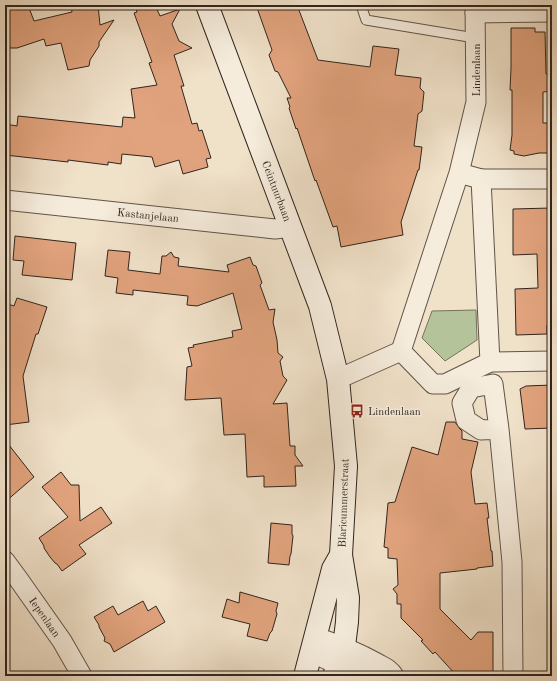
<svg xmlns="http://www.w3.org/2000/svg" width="557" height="681" viewBox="0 0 557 681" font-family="'Old Standard TT',serif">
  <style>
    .green { fill: #b5c39a; stroke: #73745c }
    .building { fill: #e1a37d; stroke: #31251d }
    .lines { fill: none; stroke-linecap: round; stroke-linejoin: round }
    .service-casing { stroke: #615448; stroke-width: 11 }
    .minor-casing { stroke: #615448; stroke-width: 21 }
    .secondary-casing { stroke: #31251d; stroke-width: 24 }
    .service { stroke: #f5ecdc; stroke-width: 9 }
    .minor { stroke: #f5ecdc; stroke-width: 19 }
    .secondary { stroke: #f5ecdc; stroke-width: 22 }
    .labels { text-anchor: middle; stroke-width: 3; stroke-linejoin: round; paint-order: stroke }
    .street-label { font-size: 11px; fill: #31251d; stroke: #f5ecdc }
    .poi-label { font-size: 11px; fill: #31251d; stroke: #f5ecdc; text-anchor: start }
  </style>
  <rect width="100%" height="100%" fill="#f0e1c9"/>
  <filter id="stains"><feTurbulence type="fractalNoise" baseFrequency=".005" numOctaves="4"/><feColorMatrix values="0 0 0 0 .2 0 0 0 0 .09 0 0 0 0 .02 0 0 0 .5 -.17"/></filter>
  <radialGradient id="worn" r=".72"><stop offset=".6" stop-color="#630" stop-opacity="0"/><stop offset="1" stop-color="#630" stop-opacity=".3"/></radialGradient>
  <polygon class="green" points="476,310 477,340 445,361 422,338 432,311"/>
  <g class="building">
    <polygon points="5,5 28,5 34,21 72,12 71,5 98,5 100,25 114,20 99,42 99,46 90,60 89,66 68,70 61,43 46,46 44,39 17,48 10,48 8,41 5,43"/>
    <polygon points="135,5 155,5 160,16 180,9 172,24 179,41 192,48 174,55 184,86 181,86 192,124 197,123 199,131 202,130 211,158 206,159 208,167 183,174 179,160 155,167 152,157 122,154 121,164 108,162 108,165 68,160 68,162 5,155 5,124 17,126 18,116 122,127 123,117 135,118 131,89 157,85 149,63 152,62 134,13 137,12"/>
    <polygon points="256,5 297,5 318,60 370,67 373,46 399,49 395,75 421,78 420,88 424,92 422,111 418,114 414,146 422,147 419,170 418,170 401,222 403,235 341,247 337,226 333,227 316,180 315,181 297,128 296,129 289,108 290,107 287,98 291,98 278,72 275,71 269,55 272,50"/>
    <polygon points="511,28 535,28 535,32 545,32 546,74 552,75 552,91 543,92 543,123 552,123 552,153 539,153 524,156 514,154 514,151 510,150 512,135 512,90 510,90 511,68"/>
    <polygon points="551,208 552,325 547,325 547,334 516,335 515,289 538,288 537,254 513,255 513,209"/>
    <polygon points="15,236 76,243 72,280 22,275 24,261 13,260"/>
    <polygon points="108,250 130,252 128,270 160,274 162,256 166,256 171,252 174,257 179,258 178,266 229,272 227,265 250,257 253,265 256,266 262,283 260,285 269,310 275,309 273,322 277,340 278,353 283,357 280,361 283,376 287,380 273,404 287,403 290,446 295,446 295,455 303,466 295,466 296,486 264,487 264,476 247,477 245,434 224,435 221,398 185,400 187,367 192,366 188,348 194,347 193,345 233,337 232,331 242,329 233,293 197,306 187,305 188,296 133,290 133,295 116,293 118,278 105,276"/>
    <polygon points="17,298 47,307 38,334 36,334 23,376 29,422 5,425 5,303 14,306"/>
    <polygon points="552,385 552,428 525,429 520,389 526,386"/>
    <polygon points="446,422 455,422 460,429 462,431 462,439 478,442 471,472 475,504 487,503 489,518 487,518 491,551 492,551 493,566 477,568 477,569 440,573 440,609 471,640 478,632 493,632 493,676 470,676 470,675 456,675 435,652 433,654 421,641 423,640 401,618 401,604 397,604 397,594 393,589 398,585 397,559 388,558 388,548 384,547 388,503 395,502 412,447 438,455"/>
    <polygon points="5,440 34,477 5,502"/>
    <polygon points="61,472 71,485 79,485 80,521 101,507 112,523 79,545 86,554 62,571 57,564 55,563 50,557 44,548 44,546 39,538 68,517 42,487"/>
    <polygon points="271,523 292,525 292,534 293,536 291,554 290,556 289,565 268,563"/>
    <polygon points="240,592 278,603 276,611 277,614 272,631 270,633 267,641 247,636 250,624 222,617 227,599 239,603"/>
    <polygon points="143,601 148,611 156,606 165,622 114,652 110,644 104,641 105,638 99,627 99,625 94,617 113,606 118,615"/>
  </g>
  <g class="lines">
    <g class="service-casing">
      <polyline id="service" points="361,5 366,20 475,38"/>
    </g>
    <g class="minor-casing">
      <g id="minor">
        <polyline points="475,13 552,12"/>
        <polyline points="459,173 481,179 490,362 445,384 433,384 401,351 459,173 476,102 475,5"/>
        <polyline points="481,179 552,179"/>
        <polyline points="5,200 275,229 291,227"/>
        <polyline points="490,362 552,361"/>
        <polyline points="338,379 401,351"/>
        <polyline points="499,429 481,430 466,420 462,403 471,388 493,384 499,429 512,562 513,676"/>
        <polyline points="5,561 19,580 62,641 82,676"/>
        <path d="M316,637C337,644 357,652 377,663C384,667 390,669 394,676"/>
        <polyline points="312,653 364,676"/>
      </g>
    </g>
    <g class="secondary-casing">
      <g id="secondary">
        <polyline points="207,5 320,306 338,379 346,466 341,555 348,598 347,622 344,646 334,676"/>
        <polyline points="305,676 333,569 341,555"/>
      </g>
    </g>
    <use href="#service" class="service"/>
    <use href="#minor" class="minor"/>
    <use href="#secondary" class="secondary"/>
  </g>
  <defs>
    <g id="bus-bare" transform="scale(1.08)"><path d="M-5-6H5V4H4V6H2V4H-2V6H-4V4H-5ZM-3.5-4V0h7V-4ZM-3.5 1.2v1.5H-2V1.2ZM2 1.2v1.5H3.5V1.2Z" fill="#8f2418" stroke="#f5ecdc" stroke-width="2.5" paint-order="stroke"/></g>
  </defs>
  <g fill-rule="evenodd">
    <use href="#bus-bare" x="357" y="411"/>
  </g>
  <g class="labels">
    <g class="street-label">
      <text transform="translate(476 70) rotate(-90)" y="4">Lindenlaan</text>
      <text transform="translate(277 191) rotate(69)" y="4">Ceintuurbaan</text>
      <text transform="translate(148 215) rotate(6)" y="4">Kastanjelaan</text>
      <text transform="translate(343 503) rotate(-88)" y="4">Blaricummerstraat</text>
      <text transform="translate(45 617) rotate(55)" y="4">Iepenlaan</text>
    </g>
    <g class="poi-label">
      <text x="368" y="415">Lindenlaan</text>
    </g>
  </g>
  <rect width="557" height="681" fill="none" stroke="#f0e1c9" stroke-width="20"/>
  <rect x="6" y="6" width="545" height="669" fill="none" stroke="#31251d" stroke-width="2"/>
  <rect x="10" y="10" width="537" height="661" fill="none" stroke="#31251d"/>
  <rect width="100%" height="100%" filter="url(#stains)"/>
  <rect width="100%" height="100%" fill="url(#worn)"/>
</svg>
